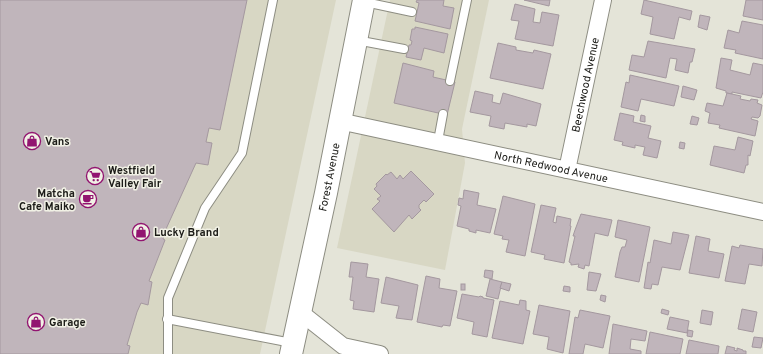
<svg xmlns="http://www.w3.org/2000/svg" width="763" height="354" viewBox="0 0 763 354" font-family="Overpass,sans-serif">
  <style>
    .built { fill: #d8d7c4 }
    .building { fill: #c0b5bb; stroke: #a4989f }
    .lines { fill: none; stroke-linecap: round; stroke-linejoin: round }
    .service-casing { stroke: #8d8d82; stroke-width: 10 }
    .minor-casing { stroke: #8d8d82; stroke-width: 18 }
    .secondary-casing { stroke: #8d8d82; stroke-width: 24 }
    .service { stroke: #fff; stroke-width: 8 }
    .minor { stroke: #fff; stroke-width: 16 }
    .secondary { stroke: #fff; stroke-width: 22 }
    .labels { text-anchor: middle; stroke-width: 3; stroke-linejoin: round; paint-order: stroke }
    .street-label { font-size: 11px; fill: #1b1b17; stroke: #f1f1e5 }
    .poi-label { font-size: 11px; font-weight: bold; fill: #1b1b17; stroke: #f1f1e5; text-anchor: start }
  </style>
  <rect width="100%" height="100%" fill="#e4e4d8"/>
  <g class="built">
    <polygon points="0,0 336,0 260,354 0,354"/>
    <polygon points="390,0 489,0 462,129 465,163 445,270 337,248"/>
  </g>
  <g class="building">
    <polygon points="0,0 247,0 220,130 209,128 206,142 212,143 208,165 196,163 166,229 163,239 165,240 149,281 152,282 148,305 141,303 137,312 127,345 130,346 128,354 0,354"/>
    <polygon points="417,0 444,0 443,6 454,8 450,29 415,21 419,3 416,2"/>
    <polygon points="524,0 550,0 549,6"/>
    <polygon points="644,0 692,11 690,20 679,17 674,39 650,34 653,17 641,14"/>
    <polygon points="746,0 763,0 763,20 743,16"/>
    <polygon points="515,4 535,9 533,22 540,23 542,12 559,15 553,46 515,39 519,21 511,20"/>
    <polygon points="700,15 710,17 707,30 698,27"/>
    <polygon points="742,21 763,25 763,59 735,53 736,50 724,48 728,30 739,33"/>
    <polygon points="415,27 448,34 444,53 424,48 421,60 406,57 409,45 411,45 412,41 410,40 412,29 415,29"/>
    <polygon points="648,41 695,49 692,62 690,62 688,73 675,70 677,59 670,58 666,78 629,70 632,55 644,57"/>
    <polygon points="498,43 516,47 516,50 533,53 534,50 551,54 543,89 490,78"/>
    <polygon points="721,58 732,60 730,70 750,75 753,63 763,65 763,92 761,98 732,92 732,94 726,93 726,91 716,88"/>
    <polygon points="403,63 434,71 433,77 455,82 447,115 394,103"/>
    <polygon points="630,75 679,86 674,106 641,99 638,111 621,107 626,82 629,83"/>
    <polygon points="683,86 697,90 694,100 681,97"/>
    <polygon points="475,91 493,95 492,102 500,104 503,93 541,104 536,126 527,124 527,127 505,123 504,129 489,126 491,116 470,112"/>
    <polygon points="727,93 741,96 740,99 750,101 751,99 758,100 757,103 762,105 760,116 758,118 752,117 751,119 758,121 755,136 719,128 720,125 708,123 710,113 705,111 707,103 723,106"/>
    <polygon points="620,113 634,116 633,122 651,126 648,138 661,141 657,158 643,155 645,147 635,145 635,148 622,145 623,142 614,140"/>
    <polygon points="641,115 645,116 645,122 640,121"/>
    <polygon points="692,116 699,118 697,125 690,124"/>
    <polygon points="738,137 753,141 750,156 748,155 748,165 746,165 744,173 710,165 714,146 735,150"/>
    <polygon points="680,142 685,143 684,149 679,148"/>
    <polygon points="411,171 434,194 426,202 424,200 419,205 419,208 421,210 412,219 409,215 394,232 372,209 380,201 377,199 381,196 374,189 377,186 376,184 386,174 387,175 391,172 397,179 400,175 403,179"/>
    <polygon points="464,190 479,193 477,205 496,209 490,233 476,230 476,233 469,231 469,229 457,226 461,206 458,205 459,198 463,199"/>
    <polygon points="503,196 535,204 525,256 506,252 509,240 502,239 503,236 494,234"/>
    <polygon points="541,205 556,208 553,222 556,223 557,216 571,219 570,226 571,226 564,263 544,259 545,255 531,252"/>
    <polygon points="581,214 612,220 608,236 595,233 589,266 585,265 584,269 578,267 579,264 571,265 571,263 569,262 575,236 573,236 575,230"/>
    <polygon points="618,220 650,227 639,282 615,277 620,252 622,247 625,247 627,240 615,237"/>
    <polygon points="673,232 689,235 680,270 662,267 658,285 652,284 651,289 644,288 648,262 650,263 654,240 671,244"/>
    <polygon points="696,236 710,239 708,251 724,254 719,278 689,273"/>
    <polygon points="740,245 763,249 762,266 749,264 745,284 725,281 732,246 739,248"/>
    <polygon points="351,262 368,264 366,277 379,279 374,312 353,309 354,301 350,300 353,277 349,277"/>
    <polygon points="485,270 493,271 492,279 484,277"/>
    <polygon points="589,272 601,274 596,291 587,290"/>
    <polygon points="426,276 440,279 439,288 457,291 450,326 443,325 442,327 417,322"/>
    <polygon points="386,277 418,285 412,320 396,318 399,306 381,303"/>
    <polygon points="490,279 502,282 498,299 486,296"/>
    <polygon points="502,282 511,284 509,291 500,288"/>
    <rect x="461" y="284" width="4" height="6"/>
    <polygon points="564,286 570,287 570,292 563,291"/>
    <polygon points="462,294 479,297 480,296 483,297 483,298 494,300 487,337 472,334 474,322 457,318"/>
    <polygon points="601,295 606,296 605,302 600,300"/>
    <polygon points="520,300 526,301 526,310 530,311 523,344 492,338 500,301 519,305"/>
    <polygon points="539,305 570,311 563,353 547,349 549,337 533,334"/>
    <polygon points="662,309 669,311 668,315 661,313"/>
    <polygon points="742,309 757,312 753,332 738,329"/>
    <polygon points="580,310 610,316 603,348 585,344 583,354 569,354 575,317 578,318"/>
    <polygon points="702,310 713,312 711,325 700,323"/>
    <polygon points="670,317 689,321 687,333 667,329"/>
    <polygon points="613,324 647,331 645,341 631,339 630,349 641,351 641,354 609,354"/>
    <polygon points="688,330 693,331 692,337 687,336"/>
    <polygon points="650,332 683,339 680,354 646,354"/>
    <polygon points="754,337 763,338 761,348 752,347"/>
    <polygon points="689,340 719,346 718,354 686,354"/>
    <polygon points="727,346 735,348 734,350 737,351 737,348 743,350 743,351 746,351 746,354 725,354"/>
  </g>
  <g class="lines">
    <g class="service-casing">
      <g id="service">
        <polyline points="365,2 412,12"/>
        <polyline points="356,40 404,49"/>
        <polyline points="450,81 467,0"/>
        <polyline points="438,141 443,114"/>
        <polyline points="167,319 292,343"/>
        <polyline points="168,354 168,298 205,208 242,153 273,0"/>
      </g>
    </g>
    <g class="minor-casing">
      <g id="minor">
        <path id="s1" d="M339,121L763,212"/>
        <path id="s2" d="M567,170L603,0"/>
        <polyline points="300,312 343,346 380,354"/>
      </g>
    </g>
    <g class="secondary-casing">
      <g id="secondary">
        <path id="s3" d="M291,354L326,193L364,0"/>
      </g>
    </g>
    <use href="#service" class="service"/>
    <use href="#minor" class="minor"/>
    <use href="#secondary" class="secondary"/>
  </g>
  <defs>
    <g id="shop-ring" transform="scale(0.9)"><circle r="9.5" fill="#f1f1e5" stroke="#921470" stroke-width="1.5"/><path d="M-5-2.5h2.3a2.7 3.5 0 0 1 5.4 0H5L5.5 6h-11ZM-1.5-2.5h3a1.5 2.3 0 0 0-3 0Z" fill="#921470"/></g>
    <g id="supermarket-ring" transform="scale(0.9)"><circle r="9.5" fill="#f1f1e5" stroke="#921470" stroke-width="1.5"/><path d="M-6-5.5h2.5l.6 2H6L4.5 2H-2.5L-4.4-4H-6ZM-1.5 3.2a1.3 1.3 0 1 0 .1 0ZM3 3.2a1.3 1.3 0 1 0 .1 0Z" fill="#921470"/></g>
    <g id="cafe-ring" transform="scale(0.9)"><circle r="9.5" fill="#f1f1e5" stroke="#921470" stroke-width="1.5"/><path d="M-5.5-4.5H6V0H3Q3 3.5 0 3.5H-2.5Q-5.5 3.5-5.5 0ZM3-3.2v2h1.7v-2ZM-6 4.5H4V6H-6Z" fill="#921470"/></g>
  </defs>
  <g fill-rule="evenodd">
    <use href="#shop-ring" x="32" y="141"/>
    <use href="#supermarket-ring" x="95" y="176"/>
    <use href="#cafe-ring" x="88" y="199"/>
    <use href="#shop-ring" x="141" y="232"/>
    <use href="#shop-ring" x="36" y="322"/>
  </g>
  <g class="labels">
    <g class="street-label">
      <text dy="4" stroke="none"><textPath href="#s2" startOffset="87">Beechwood Avenue</textPath></text>
      <text dy="4" stroke="none"><textPath href="#s1" startOffset="217">North Redwood Avenue</textPath></text>
      <text dy="4" stroke="none"><textPath href="#s3" startOffset="181">Forest Avenue</textPath></text>
    </g>
    <g class="poi-label">
      <text x="45" y="145">Vans</text>
      <text x="108" y="174">Westfield<tspan x="108" dy="13">Valley Fair</tspan></text>
      <text x="75" y="197" text-anchor="end">Matcha<tspan x="75" dy="13">Cafe Maiko</tspan></text>
      <text x="154" y="236">Lucky Brand</text>
      <text x="49" y="326">Garage</text>
    </g>
  </g>
</svg>
